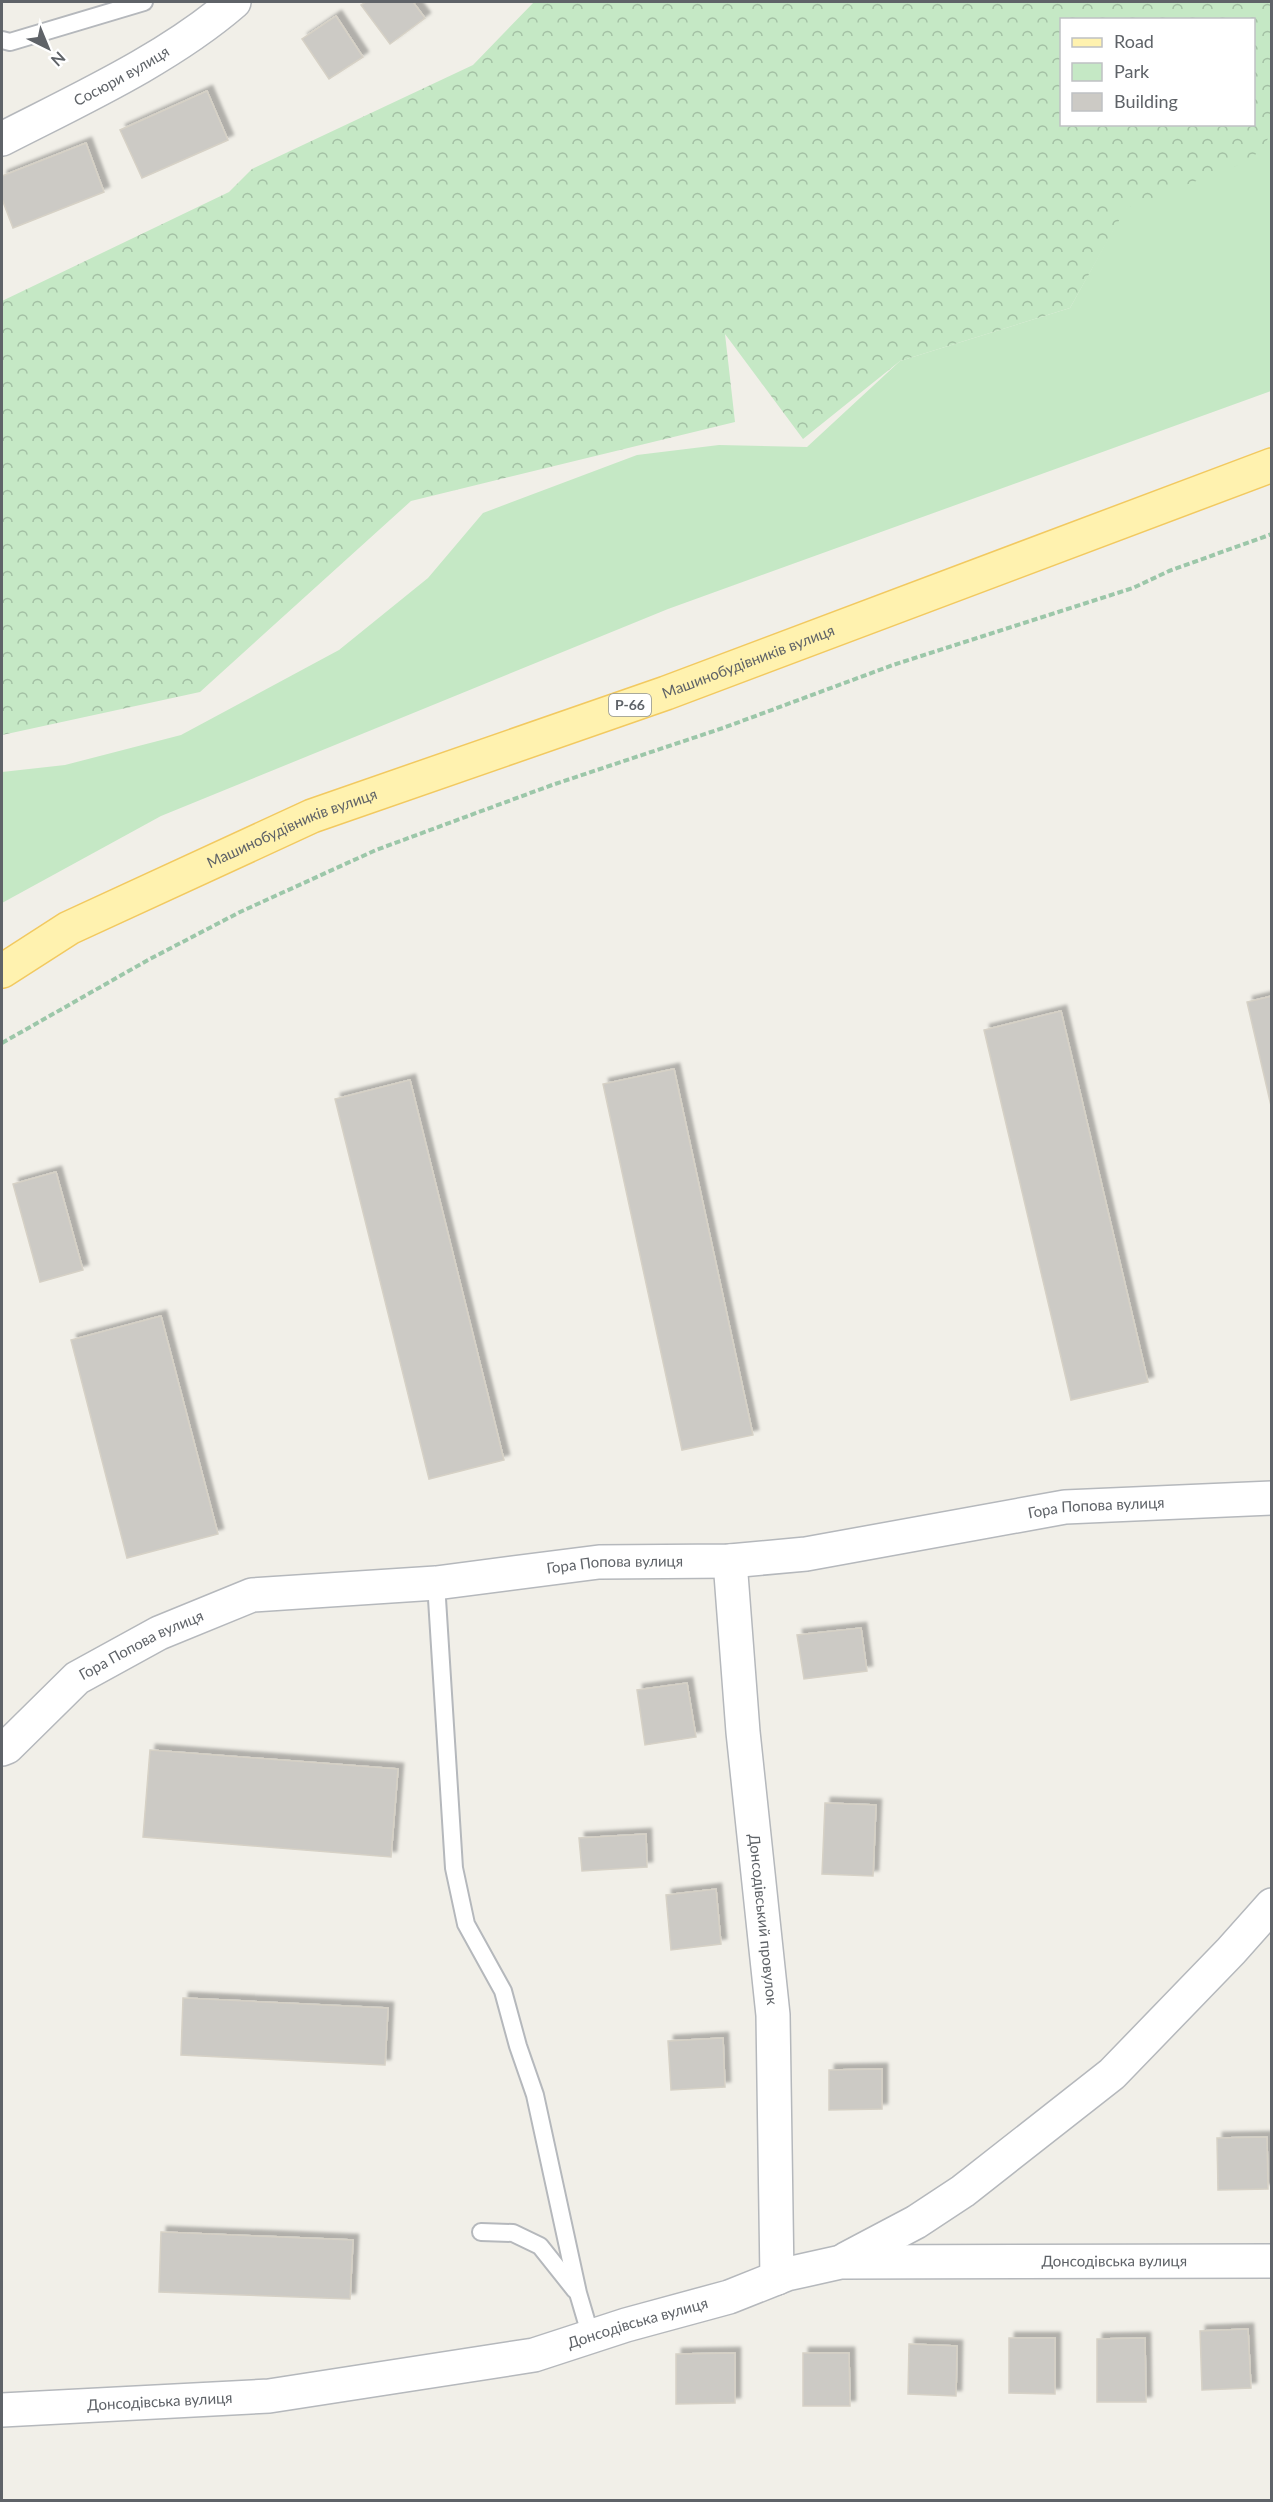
<svg xmlns="http://www.w3.org/2000/svg" width="1273" height="2502" viewBox="0 0 1273 2502" font-family="Lato,sans-serif">
  <style>
    .green { fill: #c5e8c5 }
    .forest { fill: url(#forest-crowns); fill-rule: evenodd }
    .building { fill: #cccac5; stroke: #d6d1c6; stroke-width: 1.5; filter: url(#shadow) }
    .lines { fill: none; stroke-linecap: round; stroke-linejoin: round }
    .service-casing { stroke: #b5b8bc; stroke-width: 20 }
    .minor-casing { stroke: #b5b8bc; stroke-width: 36 }
    .primary-casing { stroke: #f2c960; stroke-width: 36 }
    .path { stroke: #9cc7a9; stroke-width: 4; stroke-dasharray: 6 3; stroke-linecap: butt }
    .service { stroke: #fff; stroke-width: 16 }
    .minor { stroke: #fff; stroke-width: 33 }
    .primary { stroke: #fff2af; stroke-width: 33 }
    .labels { text-anchor: middle; stroke-width: 5; stroke-linejoin: round; paint-order: stroke }
    .shield { fill: #fff; stroke: #8f9295; stroke-width: 1.5 }
    .shield-label { font-size: 14px; font-weight: bold; fill: #5f6368 }
    .street-label { font-size: 15px; fill: #5f6368; stroke: #fff }
  </style>
  <defs>
    <pattern id="forest-crowns" width="20" height="18" patternUnits="userSpaceOnUse" patternTransform="scale(1.5)"><rect width="20" height="18" fill="#c5e8c5"/><path d="M2 6a3 3 0 1 1 6 0M12 15a3 3 0 1 1 6 0" fill="none" stroke="#a3c0a4"/></pattern>
    <filter id="shadow"><feDropShadow dx="5.5" dy="-5.5" stdDeviation="1.5" flood-color="#0004"/></filter>
  </defs>
  <rect width="100%" height="100%" fill="#f1efe8"/>
  <polygon class="green" points="1271,124 1271,391 668,609 161,816 2,903 2,772 65,765 181,735 339,650 428,578 483,513 637,455 719,445 807,447 900,361 1070,308 1125,208"/>
  <path class="forest" d="M534,2H1271V135L1251,160L1126,208L1070,308L900,361L803,439L725,334L735,422L411,501L200,692L2,735V301L229,192L252,169L473,65ZM1062,20H1254V124H1062Z"/>
  <g class="building">
    <polygon points="366,2 413,2 425,18 390,44 361,5"/>
    <polygon points="336,16 363,57 329,79 302,39"/>
    <polygon points="207,91 228,140 142,178 120,130"/>
    <polygon points="86,143 104,192 13,228 2,199 2,176"/>
    <polygon points="1272,996 1272,1110 1247,1002"/>
    <polygon points="1061,1011 1148,1382 1071,1400 984,1030"/>
    <polygon points="674,1069 753,1435 682,1450 603,1084"/>
    <polygon points="410,1080 504,1460 429,1479 335,1099"/>
    <polygon points="56,1172 83,1270 40,1282 13,1184"/>
    <polygon points="161,1316 218,1534 127,1558 71,1340"/>
    <polygon points="861,1628 867,1671 804,1679 797,1635"/>
    <polygon points="687,1683 696,1737 645,1745 637,1690"/>
    <polygon points="150,1750 398,1769 391,1857 143,1837"/>
    <polygon points="825,1803 876,1805 873,1876 822,1874"/>
    <polygon points="646,1834 647,1867 582,1871 579,1838"/>
    <polygon points="716,1889 721,1944 671,1950 666,1895"/>
    <polygon points="183,1998 388,2008 385,2065 181,2055"/>
    <polygon points="723,2038 725,2087 671,2090 668,2041"/>
    <polygon points="882,2069 882,2109 829,2110 829,2070"/>
    <polygon points="1267,2137 1268,2189 1218,2190 1217,2138"/>
    <polygon points="161,2232 353,2240 350,2299 159,2292"/>
    <polygon points="1248,2329 1251,2388 1202,2390 1200,2331"/>
    <polygon points="1009,2338 1055,2338 1055,2394 1009,2393"/>
    <polygon points="1145,2338 1146,2402 1097,2402 1097,2339"/>
    <polygon points="909,2344 957,2346 956,2396 908,2394"/>
    <polygon points="735,2353 735,2403 676,2404 676,2354"/>
    <polygon points="803,2353 849,2353 850,2406 803,2406"/>
  </g>
  <g class="lines">
    <g class="service-casing">
      <g id="service">
        <polyline points="2,40 10,42 144,2"/>
        <polyline points="436,1583 454,1868 466,1924 503,1991 518,2046 535,2095 578,2293 591,2337"/>
        <polyline points="481,2232 513,2233 540,2246 575,2290"/>
      </g>
    </g>
    <g class="minor-casing">
      <g id="minor">
        <path id="s1" d="M2,139C80,99 168,59 234,2"/>
        <path id="s2" d="M730,1561L743,1732L773,2015L777,2278"/>
        <path id="s3" d="M2,1749L7,1747L77,1678L159,1633L252,1595L436,1583L599,1562L730,1561L806,1554L1065,1507L1272,1498"/>
        <polyline points="846,2259 916,2222 963,2191 1112,2074 1231,1951 1272,1905"/>
        <path id="s4" d="M2,2410L269,2396L534,2355L626,2325L729,2297L787,2274L841,2262L1272,2261"/>
      </g>
    </g>
    <g class="primary-casing">
      <g id="primary">
        <path id="s5" d="M2,971L69,928L312,816L666,693L1272,465"/>
      </g>
    </g>
    <polyline class="path" points="2,1043 148,960 240,912 376,850 552,785 723,728 893,665 1133,588 1169,571 1272,534"/>
    <use href="#service" class="service"/>
    <use href="#minor" class="minor"/>
    <use href="#primary" class="primary"/>
  </g>
  <g class="labels">
    <rect class="shield" x="609" y="694" width="42" height="22" rx="4.5"/>
    <g class="shield-label">
      <text x="630" y="710">Р-66</text>
    </g>
    <g class="street-label">
      <text dy="5" stroke="none"><textPath href="#s1" startOffset="135">Сосюри вулиця</textPath></text>
      <text dy="5" stroke="none"><textPath href="#s5" startOffset="810">Машинобудівників вулиця</textPath></text>
      <text dy="5" stroke="none"><textPath href="#s5" startOffset="324">Машинобудівників вулиця</textPath></text>
      <text dy="5" stroke="none"><textPath href="#s3" startOffset="1148">Гора Попова вулиця</textPath></text>
      <text dy="5" stroke="none"><textPath href="#s3" startOffset="662">Гора Попова вулиця</textPath></text>
      <text dy="5" stroke="none"><textPath href="#s3" startOffset="176">Гора Попова вулиця</textPath></text>
      <text dy="5" stroke="none"><textPath href="#s2" startOffset="360">Донсодівський провулок</textPath></text>
      <text dy="5" stroke="none"><textPath href="#s4" startOffset="1130">Донсодівська вулиця</textPath></text>
      <text dy="5" stroke="none"><textPath href="#s4" startOffset="644">Донсодівська вулиця</textPath></text>
      <text dy="5" stroke="none"><textPath href="#s4" startOffset="158">Донсодівська вулиця</textPath></text>
    </g>
  </g>
  <rect width="1273" height="2502" fill="none" stroke="#5f6368" stroke-width="6"/>
  <rect x="1060" y="18" width="195" height="108" fill="#ffffff" stroke="#bfc1c3" stroke-width="1.5"/>
  <rect x="1072" y="38" width="30" height="9" fill="#fff2af" stroke="#bfc1c3" stroke-width="1.5"/>
  <text x="1114" y="48" font-size="18" fill="#5f6368">Road</text>
  <rect x="1072" y="63" width="30" height="18" fill="#c5e8c5" stroke="#bfc1c3" stroke-width="1.5"/>
  <text x="1114" y="78" font-size="18" fill="#5f6368">Park</text>
  <rect x="1072" y="93" width="30" height="18" fill="#cccac5" stroke="#bfc1c3" stroke-width="1.5"/>
  <text x="1114" y="108" font-size="18" fill="#5f6368">Building</text>
  <g transform="translate(48 48) rotate(137)" stroke="#ffffff" stroke-width="4.5" paint-order="stroke">
  <path d="M0-4.5L10 22L0 15L-10 22Z" fill="#5f6368"/>
  <text y="-9" font-size="16" font-weight="bold" text-anchor="middle" fill="#5f6368">N</text>
  </g>
</svg>
